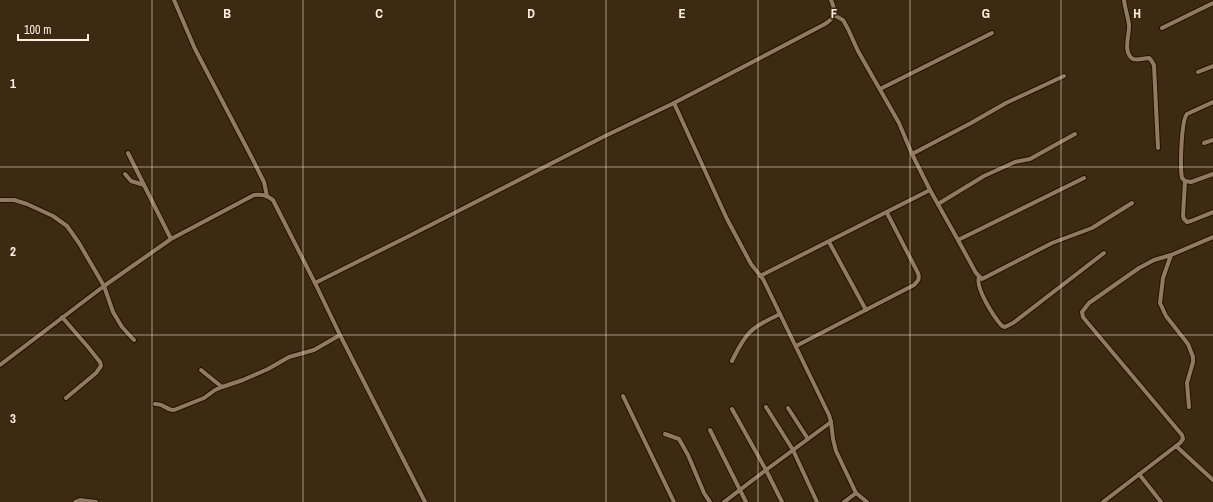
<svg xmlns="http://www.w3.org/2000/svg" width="1213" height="502" viewBox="0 0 1213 502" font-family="'Archivo Narrow',sans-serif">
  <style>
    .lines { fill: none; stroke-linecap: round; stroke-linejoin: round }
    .minor-casing { stroke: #241200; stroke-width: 6 }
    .minor { stroke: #917a61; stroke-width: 4 }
    .grid { fill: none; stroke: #fef1e3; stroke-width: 1; stroke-opacity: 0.55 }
    .grid-label { font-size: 13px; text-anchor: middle; font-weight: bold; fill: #fef1e3; stroke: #3d2a13; stroke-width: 3; stroke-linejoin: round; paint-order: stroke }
  </style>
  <rect width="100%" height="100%" fill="#3d2a13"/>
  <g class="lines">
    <g class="minor-casing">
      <g id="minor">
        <polyline points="174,0 195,49 252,158 264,182 267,196"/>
        <path d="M1124,0C1125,8 1128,17 1129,25C1130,34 1122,52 1133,59C1138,61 1144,58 1149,58L1151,60L1154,65L1158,148"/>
        <polyline points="1162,28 1213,3"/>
        <polyline points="1198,72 1213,66"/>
        <polyline points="880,89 992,33"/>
        <path d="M1213,102L1187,114C1181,121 1180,168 1182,178L1185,181L1191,182L1213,174"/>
        <polyline points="674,103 727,219 751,264 763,279 829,415 831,422 833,439 836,451 856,493 867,502"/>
        <polyline points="1204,143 1213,140"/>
        <polyline points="128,153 171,239"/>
        <polyline points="912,154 971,123 1006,103 1064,76"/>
        <polyline points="125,174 131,181 144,185"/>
        <polyline points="1185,181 1183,216 1184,219 1187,222 1191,221 1213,212"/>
        <polyline points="930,190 958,240 1084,178"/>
        <polyline points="0,200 14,200 27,204 53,216 67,226 79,243 104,286 113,312 122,327 134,340"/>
        <polyline points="938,204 984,176 1015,162 1030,159 1075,134"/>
        <polyline points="958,240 976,273 982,279 1052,243 1092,228 1132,203"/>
        <polyline points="829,242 866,310"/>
        <polyline points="1171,255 1163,278 1160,303 1166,316 1188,344 1193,357 1193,362 1187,383 1189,407"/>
        <polyline points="760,276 930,190 912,154 899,123 858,51 848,29 843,20 834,15"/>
        <path d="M979,277C975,288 994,317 1002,326L1005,327L1013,323L1104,253"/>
        <polyline points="315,283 340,335 425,502"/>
        <polyline points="62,317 88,347 100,362 101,366 96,373 66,398"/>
        <path d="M796,346L914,285C918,281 920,279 918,273L887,213"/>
        <path d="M732,361C737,351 742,340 750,332C758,324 770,319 780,314"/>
        <path d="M0,365L104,286L171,239L254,195C262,194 266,195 273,200L315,283L411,235L605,136L674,103L825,24C836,17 836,12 831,0"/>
        <polyline points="201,370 222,387"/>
        <polyline points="623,396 674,502"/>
        <path d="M155,404C165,403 166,411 174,410L204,398L215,390L222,387L243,380L268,369L289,357L314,350L340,335"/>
        <polyline points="766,407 793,450 817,502"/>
        <polyline points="788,408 808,439"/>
        <polyline points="732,409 766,470 782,502"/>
        <polyline points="710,430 746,502"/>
        <polyline points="665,434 679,439 688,455 704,493 710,502"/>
        <polyline points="1176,446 1213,480"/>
        <polyline points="1139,474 1161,502"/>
        <polyline points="75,502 80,500 96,502"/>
        <polyline points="724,502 766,470 831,422"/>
        <polyline points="844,502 856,493"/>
        <polyline points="1103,502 1180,443 1183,439 1182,435 1087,322 1083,317 1082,312 1089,303 1139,268 1154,260 1171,255 1213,237"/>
      </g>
    </g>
    <use href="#minor" class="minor"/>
  </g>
  <path class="grid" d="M152,0V502M303,0V502M455,0V502M606,0V502M758,0V502M910,0V502M1061,0V502M0,167H1213M0,335H1213"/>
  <g class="grid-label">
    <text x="227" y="18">B</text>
    <text x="379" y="18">C</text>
    <text x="531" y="18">D</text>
    <text x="682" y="18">E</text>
    <text x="834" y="18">F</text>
    <text x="986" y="18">G</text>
    <text x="1137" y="18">H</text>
    <text x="13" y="88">1</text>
    <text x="13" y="256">2</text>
    <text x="13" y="423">3</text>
  </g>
  <path d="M18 34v6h70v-6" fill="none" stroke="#fef1e3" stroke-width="2"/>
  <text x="24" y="34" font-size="12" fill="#fef1e3" stroke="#3d2a13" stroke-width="3" paint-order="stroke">100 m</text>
</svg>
